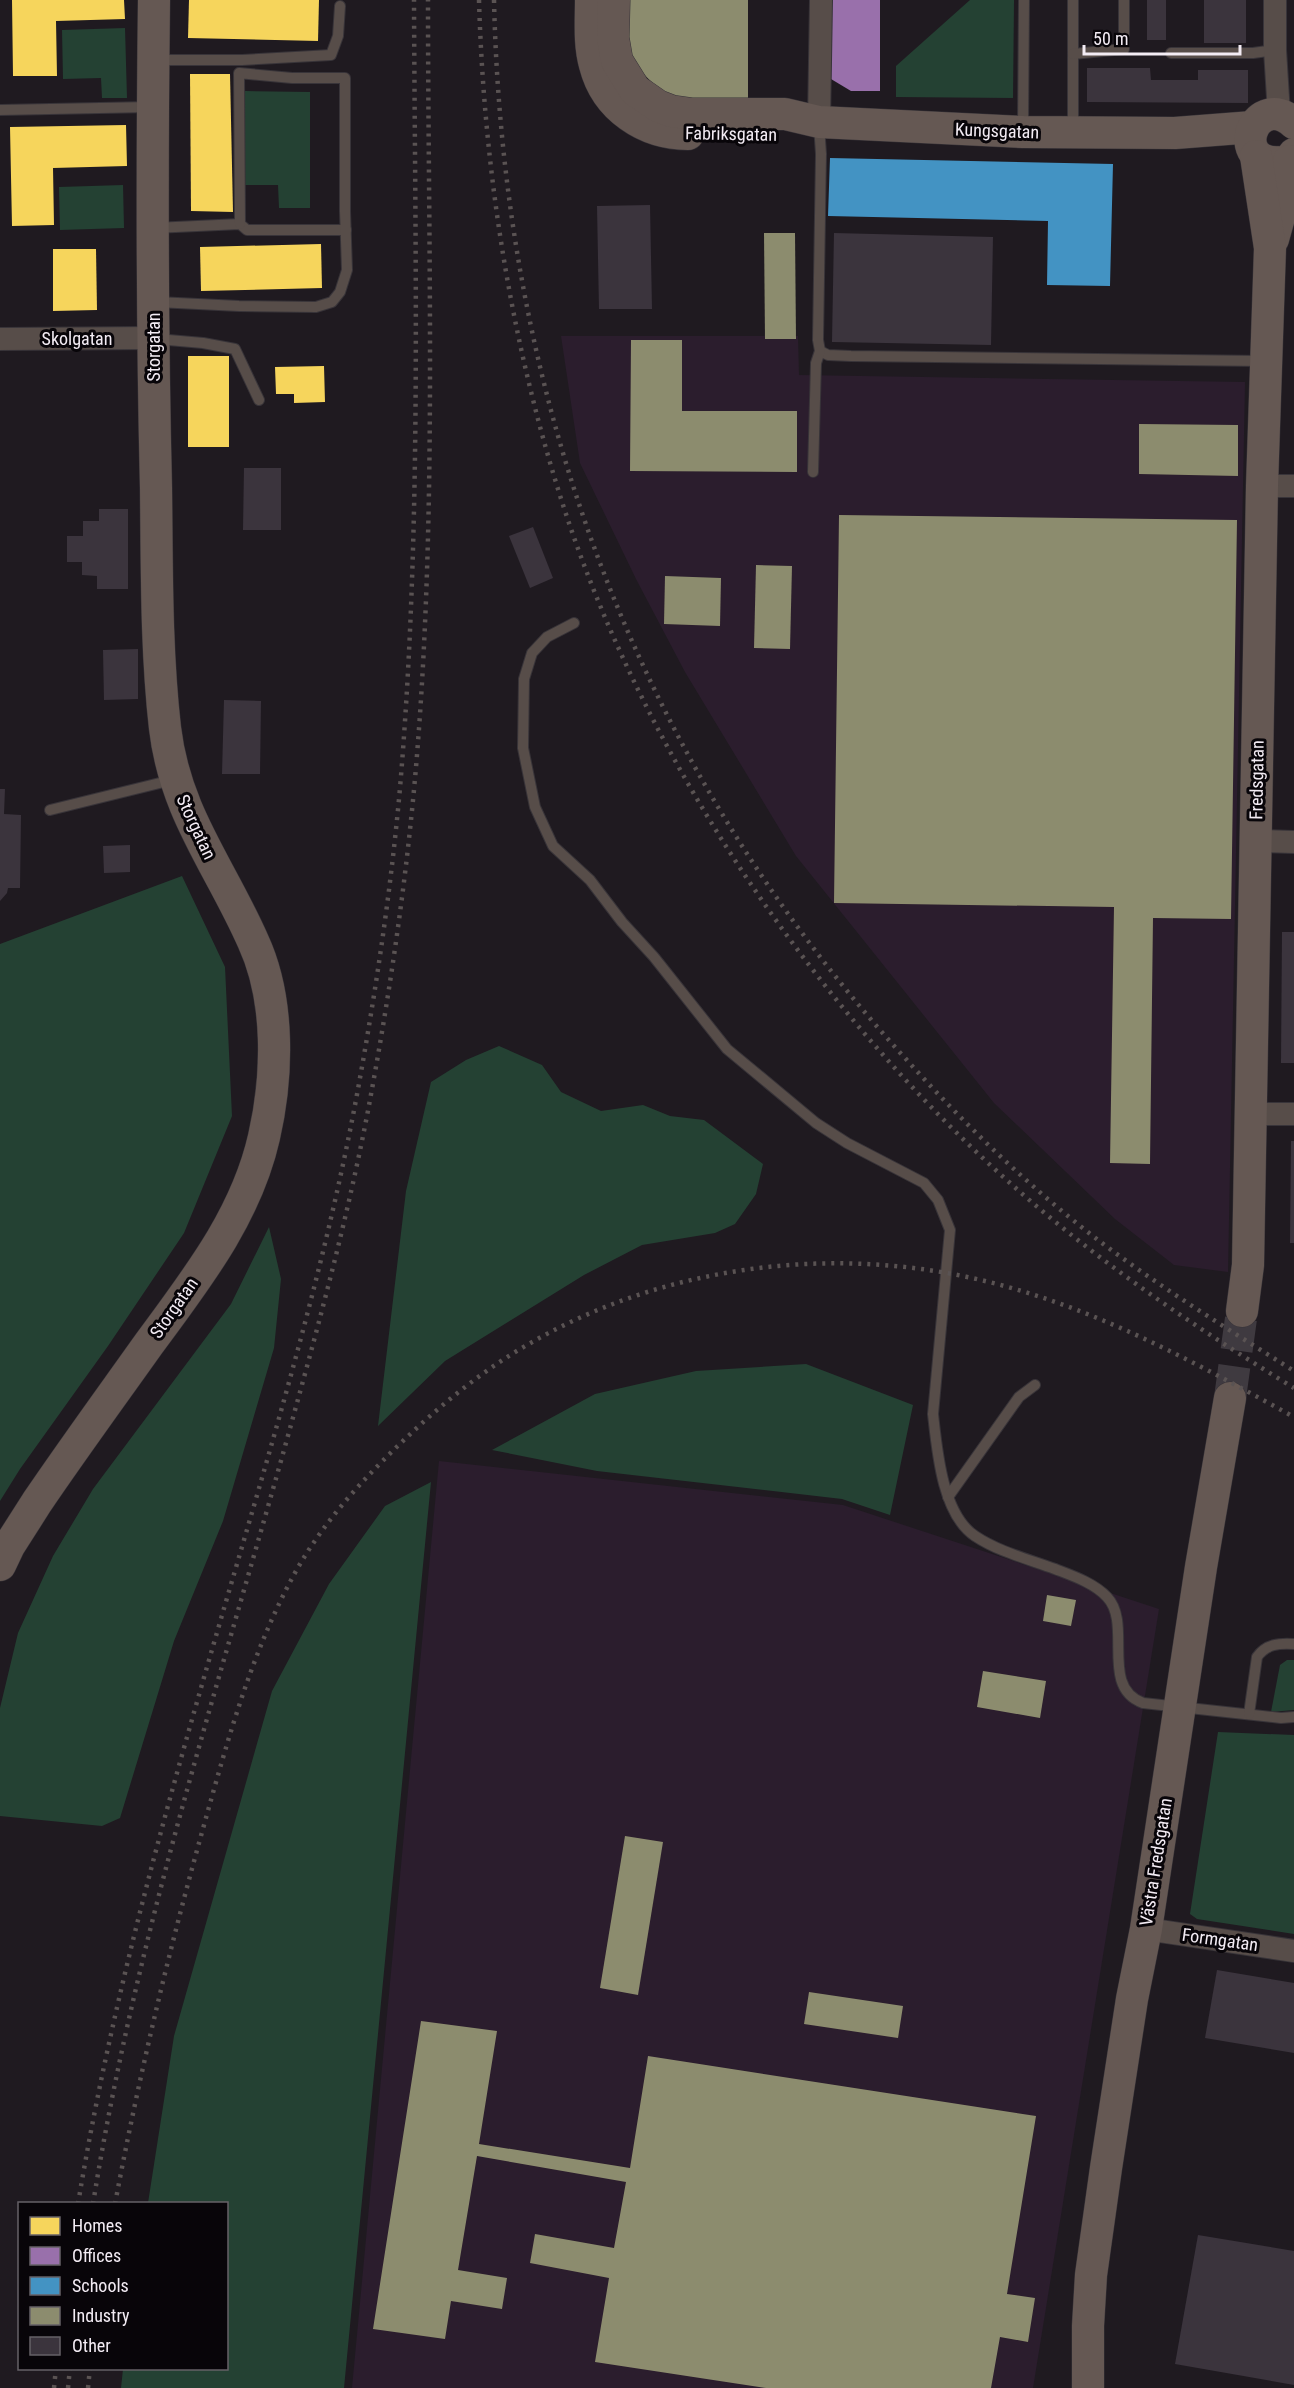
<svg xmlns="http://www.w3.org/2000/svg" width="1294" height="2388" viewBox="0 0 1294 2388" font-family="'Roboto Condensed',sans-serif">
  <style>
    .built { fill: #2b1d2d }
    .green { fill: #244133 }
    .homes { fill: #f6d55c }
    .offices { fill: #9970ab }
    .schools { fill: #4393c3 }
    .industry { fill: #8c8c6e }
    .building { fill: #3b343d }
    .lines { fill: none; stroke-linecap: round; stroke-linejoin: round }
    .secondary-tunnel { stroke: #3f3a40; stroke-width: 32; stroke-dasharray: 32 16; stroke-linecap: butt }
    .lane-casing { stroke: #383439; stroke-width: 12 }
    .street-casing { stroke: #383439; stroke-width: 24 }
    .secondary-casing { stroke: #383439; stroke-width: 33 }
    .lane { stroke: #574d49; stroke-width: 10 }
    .street { stroke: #574d49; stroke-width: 22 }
    .secondary { stroke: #655853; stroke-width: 32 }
    .rail { stroke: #5a5353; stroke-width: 4.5; stroke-dasharray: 3 6; stroke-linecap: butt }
    .labels { text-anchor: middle; stroke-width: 6; stroke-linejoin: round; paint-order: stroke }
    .street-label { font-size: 18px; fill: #f3ecf4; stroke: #080509 }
  </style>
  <rect width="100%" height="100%" fill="#1f1a20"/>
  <g class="built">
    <polygon points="561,336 798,336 799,375 1245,382 1228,1272 1174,1265 1115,1219 994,1103 796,856 685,672 636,579 580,463"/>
    <polygon points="439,1461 843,1505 1159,1609 1033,2388 352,2388"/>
  </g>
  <g class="green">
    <polygon points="970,0 1014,0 1013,98 896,97 896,66"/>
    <polygon points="125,28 127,98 102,98 101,78 63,79 62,30"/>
    <polygon points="245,91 310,92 310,208 279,208 278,185 244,185"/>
    <polygon points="123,185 124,228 60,230 59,187"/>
    <polygon points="182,876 225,967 232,1116 184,1233 108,1346 20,1469 0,1501 0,944"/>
    <polygon points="499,1046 542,1065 561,1092 601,1111 643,1105 670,1116 704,1120 763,1164 756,1194 735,1224 715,1233 642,1245 584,1275 445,1361 378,1426 406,1191 431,1082 466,1060"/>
    <polygon points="269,1227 281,1279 274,1348 223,1521 174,1641 120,1818 102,1826 0,1816 0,1708 18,1633 53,1556 93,1489 231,1304"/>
    <polygon points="806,1364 913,1405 890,1515 842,1499 597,1471 492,1450 595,1394 696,1371"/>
    <polygon points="431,1482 344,2388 121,2388 123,2369 226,2368 226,2204 148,2203 174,2036 272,1691 329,1584 385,1506"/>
    <polygon points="1287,1660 1294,1660 1294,1710 1271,1712 1280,1665"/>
    <polygon points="1218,1732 1294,1735 1294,1934 1197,1919 1190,1914"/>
  </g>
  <g class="homes">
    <polygon points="12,0 124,0 125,19 56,21 57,76 13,76"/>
    <polygon points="189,0 319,0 318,41 188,38"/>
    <polygon points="190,74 230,74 233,212 191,211"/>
    <polygon points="126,125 127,166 53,168 54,225 12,226 10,127"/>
    <polygon points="321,244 322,288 201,291 200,247"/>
    <polygon points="53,249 96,249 97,310 53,311"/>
    <rect x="188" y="356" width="41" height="91"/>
    <polygon points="324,366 325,402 294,403 294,394 276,394 275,367"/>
  </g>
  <polygon class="offices" points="832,0 880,0 880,91 851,91 831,79"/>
  <polygon class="schools" points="830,158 1113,164 1110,286 1047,285 1048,221 828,216"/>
  <g class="industry">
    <polygon points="622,0 748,0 748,105 670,100 622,53"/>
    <polygon points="764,233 795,233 796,339 765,339"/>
    <polygon points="631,340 682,340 682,411 797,411 797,472 630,471"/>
    <polygon points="1139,424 1238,425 1238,476 1139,474"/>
    <polygon points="839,515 1237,520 1231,919 1153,918 1150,1164 1110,1163 1114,907 834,903"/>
    <polygon points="756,565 792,566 790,649 754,648"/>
    <polygon points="665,576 721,578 720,626 664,624"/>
    <polygon points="1047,1595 1076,1600 1071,1626 1043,1621"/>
    <polygon points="983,1671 1046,1681 1040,1718 977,1707"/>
    <polygon points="625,1836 663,1842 638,1995 600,1988"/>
    <polygon points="809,1992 903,2006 898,2038 804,2024"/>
    <polygon points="421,2021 497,2031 479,2144 630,2168 648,2056 1036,2116 1007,2294 1035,2298 1028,2342 1000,2337 991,2388 766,2388 595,2362 609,2278 530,2263 535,2234 614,2248 626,2182 477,2156 458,2270 507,2278 502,2309 451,2301 445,2339 373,2329"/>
  </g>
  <g class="building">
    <rect x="1147" y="0" width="19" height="40"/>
    <rect x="1204" y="0" width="42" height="43"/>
    <polygon points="1087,68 1150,68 1151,80 1198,80 1198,70 1248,70 1248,103 1087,102"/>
    <polygon points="650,205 652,309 599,309 597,206"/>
    <polygon points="834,233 993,237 991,345 832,342"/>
    <polygon points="244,468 281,468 281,530 243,530"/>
    <polygon points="99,509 128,509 128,589 97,589 97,576 82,575 82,562 67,562 67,536 83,536 83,521 99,521"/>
    <polygon points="533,527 553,578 530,588 509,536"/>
    <polygon points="138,649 138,699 104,700 103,650"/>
    <polygon points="224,700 261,701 260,774 222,774"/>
    <polygon points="0,789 5,789 4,814 21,815 20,888 8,888 7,893 0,901"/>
    <polygon points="130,845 130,872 104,873 103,846"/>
    <polygon points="1282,932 1294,932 1294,1063 1281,1063"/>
    <polygon points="1291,1141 1294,1141 1294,1243 1290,1243"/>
    <polygon points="1217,1970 1294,1983 1294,2053 1205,2038"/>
    <polygon points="1198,2235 1294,2251 1294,2385 1175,2364"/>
  </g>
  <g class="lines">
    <polyline class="secondary-tunnel" points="1230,1398 1242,1311"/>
    <g class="lane-casing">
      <g id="lane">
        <polyline points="1073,0 1073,129"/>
        <polyline points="1171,53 1253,53 1275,50"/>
        <polyline points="1073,54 1124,49 1124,0"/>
        <polyline points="157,60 242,60 331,55 338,36 340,6"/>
        <polyline points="0,110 150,107"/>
        <polyline points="1023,129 1024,0"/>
        <polyline points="154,228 240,224 247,230 346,230"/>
        <polyline points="157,302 239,306 316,307 332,302 340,292 347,270 345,211 345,78 292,78 239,73 240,224"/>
        <polyline points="157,339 203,343 235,349 259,400"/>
        <polyline points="820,351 828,355 851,356 1263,361"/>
        <polyline points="813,472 816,363 820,351 818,340 821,154 819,125"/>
        <path d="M574,623L547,637L532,653L524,679L523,748L535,807L553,846L590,880L622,922L654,957L727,1049L816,1123L847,1143L924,1183L938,1200L950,1230L933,1414C937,1450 942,1514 975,1536C999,1552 1028,1559 1055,1569C1073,1576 1094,1583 1107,1597C1133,1624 1099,1687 1143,1703L1281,1718L1294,1717"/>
        <polyline points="50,810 172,780"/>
        <polyline points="948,1497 1019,1397 1035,1385"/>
        <path d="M1249,1714L1257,1657C1266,1644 1279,1643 1294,1644"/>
      </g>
    </g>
    <g class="street-casing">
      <g id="street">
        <polyline points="1275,0 1275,50 1279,114"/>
        <polyline points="819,122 821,0"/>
        <polyline points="0,339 154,338"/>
        <polyline points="1262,486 1294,486"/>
        <polyline points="1256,841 1294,842"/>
        <polyline points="1251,1114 1294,1114"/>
        <polyline points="1146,1929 1294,1951"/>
      </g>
    </g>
    <g class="secondary-casing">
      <g id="secondary">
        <path d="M591,0C591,22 589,44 595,65C606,108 645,134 688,134"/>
        <polyline points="614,0 613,38 617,61 635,90 658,106 671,111 692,114 785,114 819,122 1023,132 1175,133 1253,127"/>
        <path d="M1294,123C1252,87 1224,173 1289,161L1294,154"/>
        <polyline points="1273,239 1288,185 1289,161"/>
        <polyline points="1242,1311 1248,1265 1262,486 1270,248 1256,156"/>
        <path d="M0,1565L9,1546L37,1502C73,1449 111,1397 148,1345C195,1281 246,1217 264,1137C278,1076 280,999 253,941C220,866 175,813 165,728C156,649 157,568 156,488C152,326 152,163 154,0"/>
        <polyline points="1088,2388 1088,2326 1091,2275 1106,2168 1132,1999 1146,1929 1201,1567 1230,1398"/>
      </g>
    </g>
    <use href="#lane" class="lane"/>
    <use href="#street" class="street"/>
    <use href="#secondary" class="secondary"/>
    <g class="rail">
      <path d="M479,0C484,172 511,344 564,508C647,763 818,1014 1019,1191C1104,1266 1198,1329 1294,1388"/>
      <path d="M494,0C503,398 635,762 905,1058C966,1126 1033,1191 1106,1246C1166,1291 1231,1331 1294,1371"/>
      <path d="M78,2204C108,2022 156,1844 207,1667C262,1476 322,1285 358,1089C376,990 391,889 400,788C422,526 415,263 414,0"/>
      <path d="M93,2204C134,1947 214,1700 284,1450C317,1331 350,1211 372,1089C392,979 408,867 417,755C437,504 428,251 428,0"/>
      <path d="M115,2204C139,2076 169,1950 204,1825C228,1739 252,1650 296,1571C324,1521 364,1478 405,1439C444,1402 487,1367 534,1341C670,1264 838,1244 989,1282C1098,1309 1196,1363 1294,1417"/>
      <polyline points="54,2388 56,2368"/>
      <polyline points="68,2388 70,2368"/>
      <polyline points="88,2388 90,2368"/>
    </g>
  </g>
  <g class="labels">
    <g class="street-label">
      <text transform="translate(997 131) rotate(2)" y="6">Kungsgatan</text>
      <text transform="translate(731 134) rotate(1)" y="6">Fabriksgatan</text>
      <text x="77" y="345">Skolgatan</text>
      <text transform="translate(154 347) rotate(-90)" y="6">Storgatan</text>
      <text transform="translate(1257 780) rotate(-89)" y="6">Fredsgatan</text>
      <text transform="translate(196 827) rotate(65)" y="6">Storgatan</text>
      <text transform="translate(174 1308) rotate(-55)" y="6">Storgatan</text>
      <text transform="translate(1156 1862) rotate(-81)" y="6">Västra Fredsgatan</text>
      <text transform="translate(1220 1940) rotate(8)" y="6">Formgatan</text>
    </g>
  </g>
  <rect x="18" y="2202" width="210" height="168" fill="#080509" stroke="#666167" stroke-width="1.5"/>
  <rect x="30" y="2217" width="30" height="18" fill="#f6d55c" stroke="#666167" stroke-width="1.5"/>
  <text x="72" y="2232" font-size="18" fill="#f3ecf4">Homes</text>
  <rect x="30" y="2247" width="30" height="18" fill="#9970ab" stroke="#666167" stroke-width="1.5"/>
  <text x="72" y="2262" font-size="18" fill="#f3ecf4">Offices</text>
  <rect x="30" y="2277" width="30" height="18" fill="#4393c3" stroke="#666167" stroke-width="1.5"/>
  <text x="72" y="2292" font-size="18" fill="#f3ecf4">Schools</text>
  <rect x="30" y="2307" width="30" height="18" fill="#8c8c6e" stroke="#666167" stroke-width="1.5"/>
  <text x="72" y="2322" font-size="18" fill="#f3ecf4">Industry</text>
  <rect x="30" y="2337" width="30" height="18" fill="#3b343d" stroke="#666167" stroke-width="1.5"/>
  <text x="72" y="2352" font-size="18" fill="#f3ecf4">Other</text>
  <path d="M1084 45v9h156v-9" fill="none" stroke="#f3ecf4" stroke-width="3"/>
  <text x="1093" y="45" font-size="18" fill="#f3ecf4" stroke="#080509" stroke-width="4.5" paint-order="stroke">50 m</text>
</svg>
